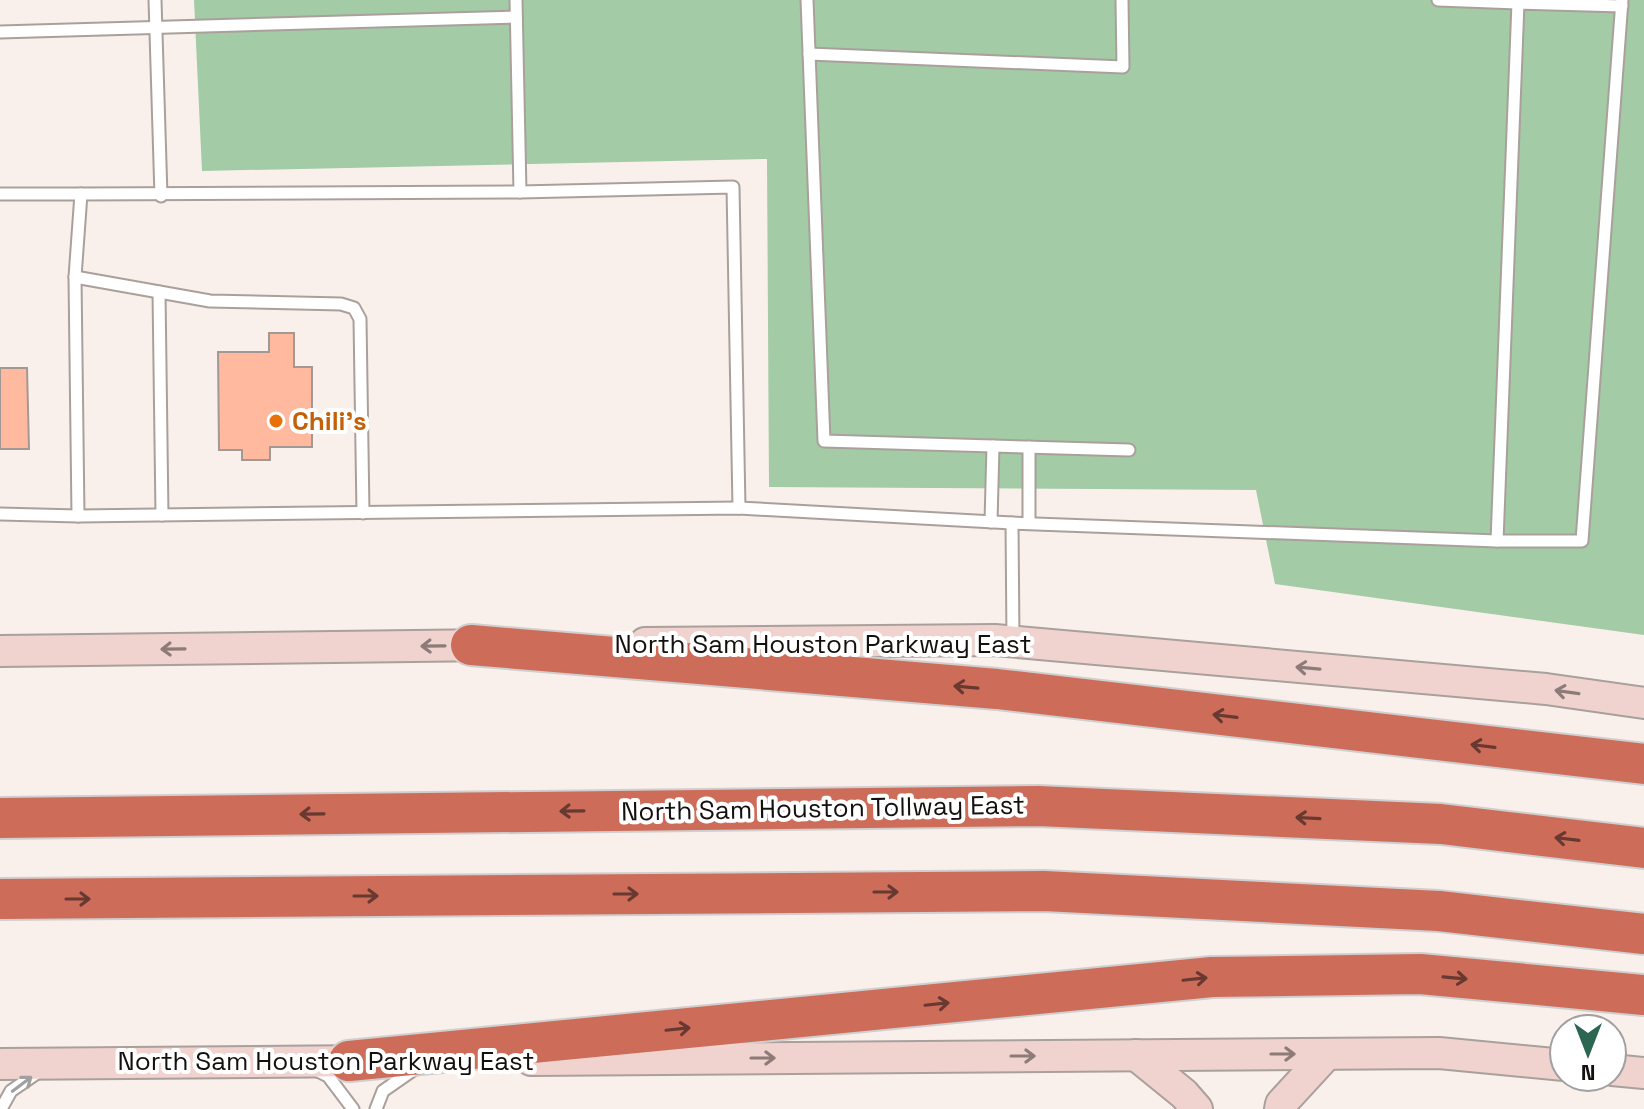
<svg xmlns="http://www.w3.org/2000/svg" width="1644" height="1109" viewBox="0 0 1644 1109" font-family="'Space Grotesk',sans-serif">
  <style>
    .green { fill: #a2cba6 }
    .building { fill: #feb99e; stroke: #a29995; stroke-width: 2 }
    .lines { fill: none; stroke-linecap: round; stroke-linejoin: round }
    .lane-casing { stroke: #a9a09c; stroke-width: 15 }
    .secondary-casing { stroke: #a9a09c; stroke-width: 34 }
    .highway-casing { stroke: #d0cfcf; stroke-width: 44 }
    .lane { stroke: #fff; stroke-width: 11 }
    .secondary { stroke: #f0d3ce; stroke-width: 30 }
    .highway { stroke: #ce6c5a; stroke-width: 40 }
    .oneway { stroke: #8d7b78 }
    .oneway2 { stroke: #673930 }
    .oneway3 { stroke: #a19f9f }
    .food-dot { fill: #e8710a; stroke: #fff; stroke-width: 3 }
    .labels { text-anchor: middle; stroke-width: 8; stroke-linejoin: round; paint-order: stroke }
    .food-label { font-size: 26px; font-weight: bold; fill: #c56008; stroke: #fff; text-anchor: start }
    .street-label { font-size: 26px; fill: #13100e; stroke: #fff }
  </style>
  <rect width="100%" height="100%" fill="#faf0eb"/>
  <polygon class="green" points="194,0 1644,0 1644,635 1275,584 1256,490 769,487 767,159 202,171"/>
  <g class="building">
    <polygon points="269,333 294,333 294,367 312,367 312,447 270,447 270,460 242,460 242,450 219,450 218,352 269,352"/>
    <polygon points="0,368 27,368 29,449 0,449"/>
  </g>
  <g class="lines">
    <g class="lane-casing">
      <g id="lane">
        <polyline points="155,0 161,196"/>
        <polyline points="516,0 520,192"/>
        <polyline points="807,0 824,441 1129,450"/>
        <polyline points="1438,0 1518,3"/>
        <polyline points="0,32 516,17"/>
        <polyline points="809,54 1123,67 1122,0"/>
        <polyline points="0,194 81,194"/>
        <polyline points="75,277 210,301 341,304 354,308 360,319 363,513"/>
        <polyline points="159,292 162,515"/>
        <polyline points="1029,447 1029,523"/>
        <polyline points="0,514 78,516 739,508 1012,523 1013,641"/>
        <polyline points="78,516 75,277 81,194 520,192 733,187 739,508"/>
        <polyline points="991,522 993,446"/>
        <polyline points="1012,523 1497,541 1582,541 1622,0"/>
        <polyline points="1497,541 1518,3 1622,6"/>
        <polyline points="316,1070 328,1076 353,1109"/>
        <polyline points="1,1109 11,1091 40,1071"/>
        <polyline points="376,1109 383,1091 416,1068"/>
      </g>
    </g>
    <g class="secondary-casing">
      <g id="secondary">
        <polyline points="645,643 995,640 1546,689 1644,703"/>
        <polyline points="0,651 493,645"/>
        <polyline points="1136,1055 1184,1094 1197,1109"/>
        <polyline points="531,1060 1439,1053 1564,1065"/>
        <polyline points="0,1064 371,1061"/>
        <polyline points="1612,1070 1644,1073"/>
        <polyline points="1280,1109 1281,1104 1327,1054"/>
      </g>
    </g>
    <g class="highway-casing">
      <g id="highway">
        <polyline points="471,645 997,689 1644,764"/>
        <polyline points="0,818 1038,806 1441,824 1644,848"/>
        <polyline points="0,899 1044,891 1439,911 1644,934"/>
        <polyline points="349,1061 1212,977 1420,974 1644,995"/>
      </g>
    </g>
    <use href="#lane" class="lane"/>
    <use href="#secondary" class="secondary"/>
    <use href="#highway" class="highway"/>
  </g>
  <defs><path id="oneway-shaft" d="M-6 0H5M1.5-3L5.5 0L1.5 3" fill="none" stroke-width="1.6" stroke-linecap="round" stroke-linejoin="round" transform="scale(2)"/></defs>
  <g class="oneway">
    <use href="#oneway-shaft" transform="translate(433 646) rotate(179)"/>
    <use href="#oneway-shaft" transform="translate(173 649) rotate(179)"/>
    <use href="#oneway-shaft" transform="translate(1308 668) rotate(-175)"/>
    <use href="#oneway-shaft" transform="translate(1567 692) rotate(-172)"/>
    <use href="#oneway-shaft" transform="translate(1283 1054)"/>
    <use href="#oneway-shaft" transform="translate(1023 1056)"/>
    <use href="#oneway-shaft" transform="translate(763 1058)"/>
  </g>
  <g class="oneway2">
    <use href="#oneway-shaft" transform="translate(966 687) rotate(-175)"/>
    <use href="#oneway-shaft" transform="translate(1225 716) rotate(-173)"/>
    <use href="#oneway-shaft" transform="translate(1483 746) rotate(-173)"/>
    <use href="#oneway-shaft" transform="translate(572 811) rotate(179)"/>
    <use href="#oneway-shaft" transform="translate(312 814) rotate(179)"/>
    <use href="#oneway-shaft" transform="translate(1308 818) rotate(-177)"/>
    <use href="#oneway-shaft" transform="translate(1567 839) rotate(-173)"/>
    <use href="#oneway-shaft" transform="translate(886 892)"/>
    <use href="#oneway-shaft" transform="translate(626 894)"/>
    <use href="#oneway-shaft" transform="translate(366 896)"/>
    <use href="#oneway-shaft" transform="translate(78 899)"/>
    <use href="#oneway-shaft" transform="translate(1455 978) rotate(5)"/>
    <use href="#oneway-shaft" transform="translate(1195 979) rotate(-6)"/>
    <use href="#oneway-shaft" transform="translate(937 1004) rotate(-6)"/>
    <use href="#oneway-shaft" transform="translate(678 1029) rotate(-6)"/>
  </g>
  <use class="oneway3" href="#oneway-shaft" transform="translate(22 1084) rotate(-37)"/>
  <circle class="food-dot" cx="276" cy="421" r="8"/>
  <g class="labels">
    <g class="food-label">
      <text x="292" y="430">Chili's</text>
    </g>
    <g class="street-label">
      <text x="823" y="653">North Sam Houston Parkway East</text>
      <text transform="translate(823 808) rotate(-1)" y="9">North Sam Houston Tollway East</text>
      <text x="326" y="1070">North Sam Houston Parkway East</text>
    </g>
  </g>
  <g transform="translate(1588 1053) rotate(180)"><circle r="38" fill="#ffffff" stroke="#a19f9f" stroke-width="2"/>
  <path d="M0-6L14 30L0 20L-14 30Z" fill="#2a6651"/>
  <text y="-12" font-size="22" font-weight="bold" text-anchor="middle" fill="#13100e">N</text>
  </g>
</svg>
